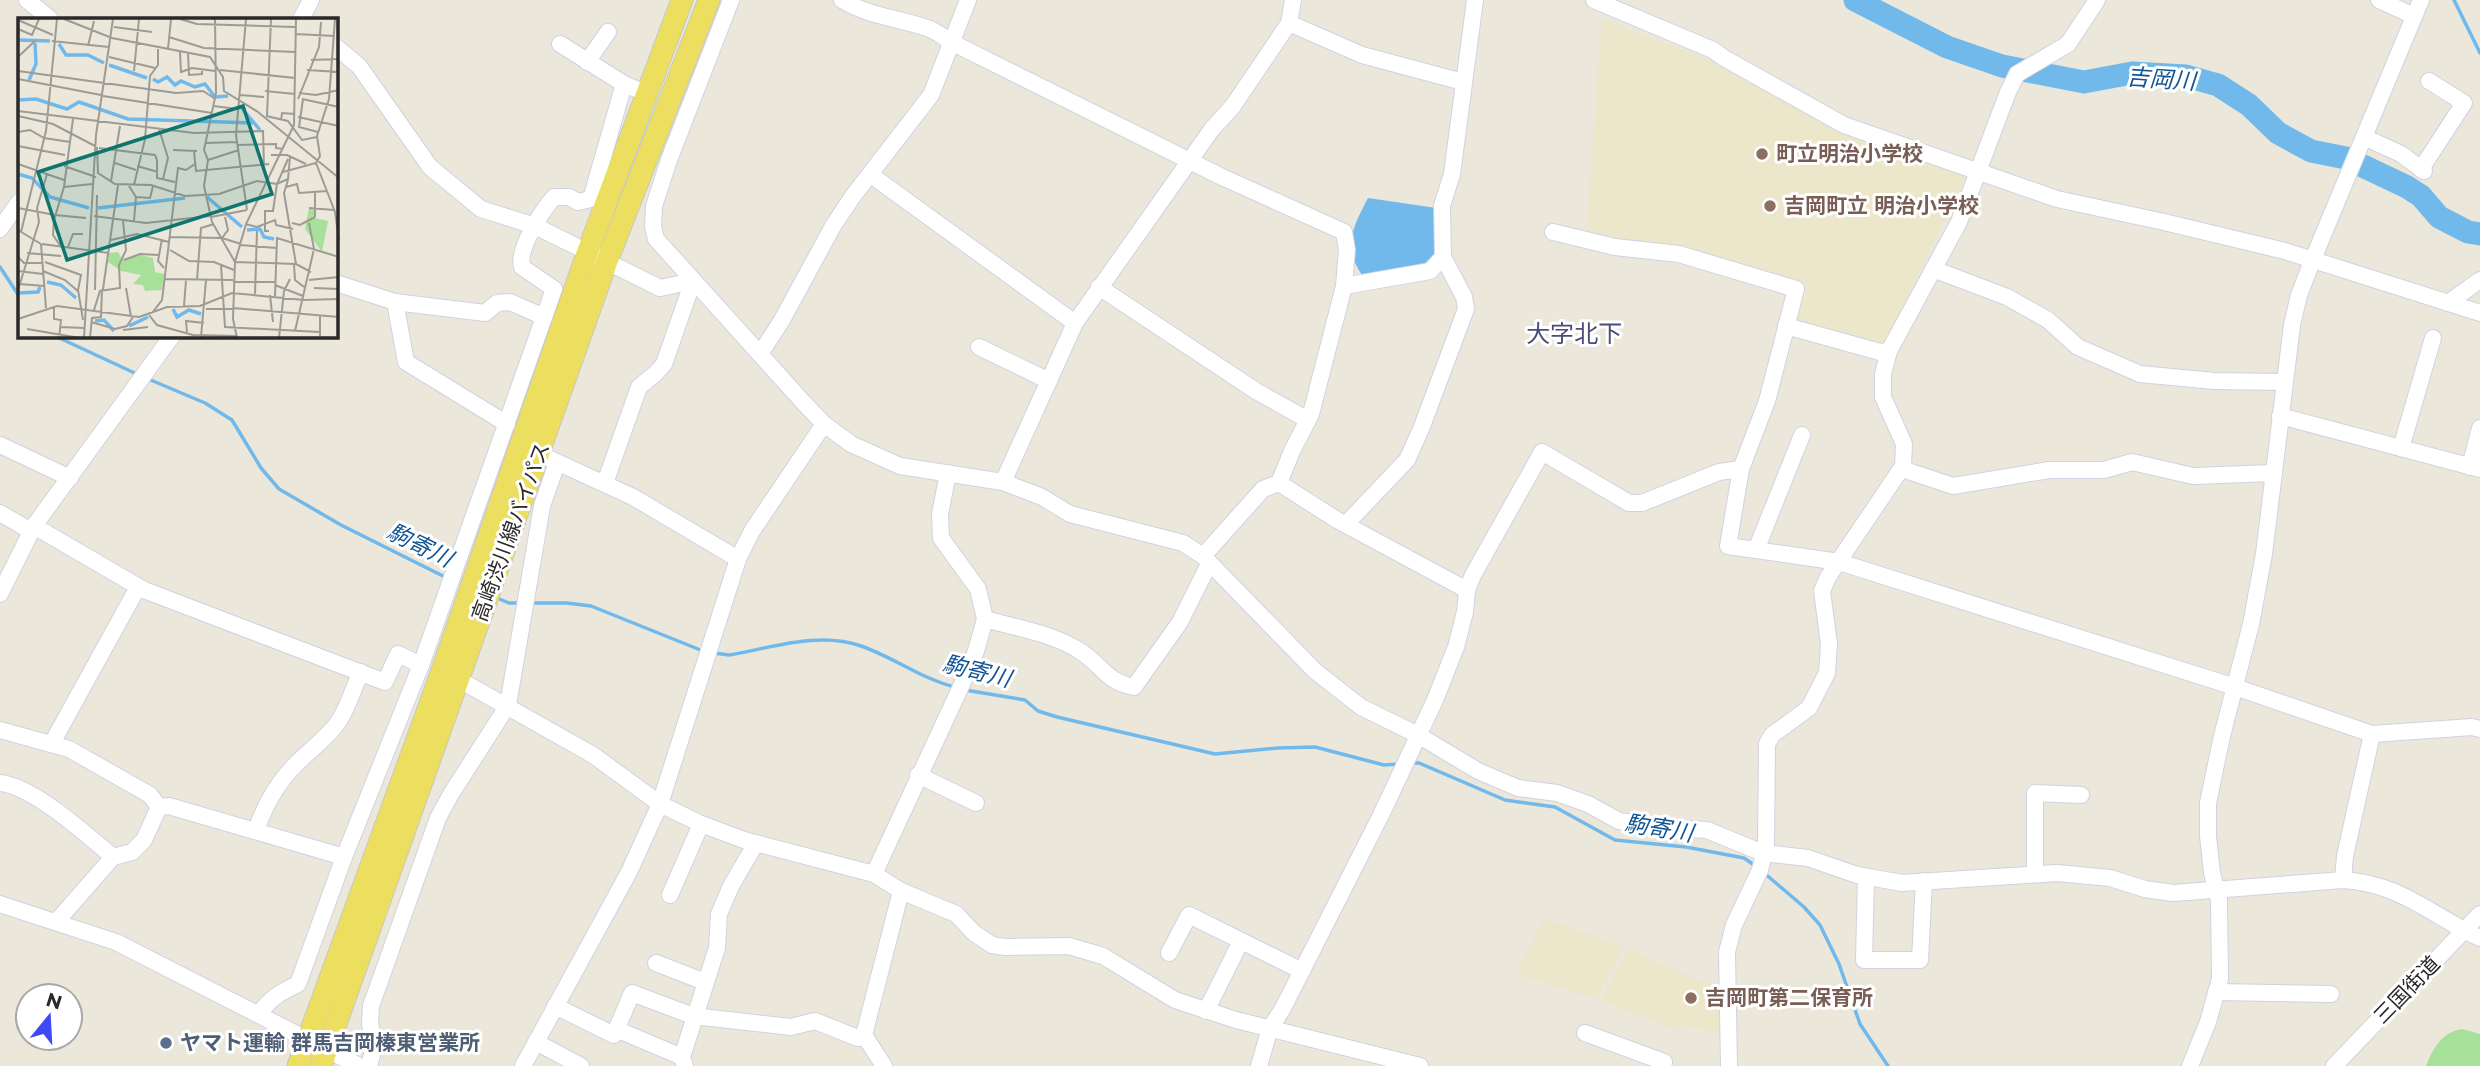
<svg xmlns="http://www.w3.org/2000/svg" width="2480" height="1066" viewBox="0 0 2480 1066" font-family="Montserrat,'Noto Sans JP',sans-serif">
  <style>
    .education { fill: #ece6cb }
    .green { fill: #a7e099 }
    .water { fill: #71b9ea }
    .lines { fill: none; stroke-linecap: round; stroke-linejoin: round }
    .stream { stroke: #71b9ea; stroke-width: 3.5 }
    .river { stroke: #71b9ea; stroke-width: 23 }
    .minor-casing { stroke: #d1d2e2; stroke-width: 18 }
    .major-casing { stroke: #c7c7c7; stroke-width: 23 }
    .minor { stroke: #fff; stroke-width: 16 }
    .major { stroke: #ecdf60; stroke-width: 21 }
    .education-dot { fill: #8d6e63; stroke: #fff; stroke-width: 2.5 }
    .service-dot { fill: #5c6f8a; stroke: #fff; stroke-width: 2.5 }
    .labels { text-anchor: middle; stroke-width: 6; stroke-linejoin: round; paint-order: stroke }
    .education-label { font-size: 21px; font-weight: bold; fill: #785e54; stroke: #fff; text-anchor: start }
    .street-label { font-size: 21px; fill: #292929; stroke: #fff }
    .service-label { font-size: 21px; font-weight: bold; fill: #4e5e75; stroke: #fff; text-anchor: start }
    .water-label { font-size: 23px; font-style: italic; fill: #125595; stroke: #fff }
    .quarter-label { font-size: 24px; fill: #4b4d78; stroke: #fff }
    .inset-river { fill: none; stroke: #71b9ea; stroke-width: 3.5 }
    .inset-road { fill: none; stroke: #9d9b94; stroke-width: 2 }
    .view { fill: #0f766e; fill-opacity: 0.15; stroke: #0f766e; stroke-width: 3.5 }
    .inset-edge { fill: none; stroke: #292929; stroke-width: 3.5 }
  </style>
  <rect width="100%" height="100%" fill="#ebe7db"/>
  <g class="education">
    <polygon points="1602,19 1724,66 1848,136 1966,175 1885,344 1794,320 1806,285 1675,245 1586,237"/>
    <polygon points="1544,918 1624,947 1596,999 1517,974"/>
    <polygon points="1628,949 1724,991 1723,1035 1685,1026 1682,1032 1601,1001"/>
  </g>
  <path class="green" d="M2462,1029L2480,1034V1066H2426C2433,1048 2442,1032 2462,1029Z"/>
  <path class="water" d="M1368,198L1436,208L1438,259L1428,268L1364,278C1342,247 1352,229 1368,198Z"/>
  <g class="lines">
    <g class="stream">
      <polyline points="2454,0 2480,53"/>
      <polyline points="0,267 19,296"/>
      <polyline points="55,336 139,375"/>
      <polyline points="146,378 205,403 232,420 261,468 279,489 341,525 447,578"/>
      <polyline points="497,598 509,603 520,603"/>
      <polyline points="531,603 567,603 591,606 703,651"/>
      <path d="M714,653L729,655C771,648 819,631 861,646C893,657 922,679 955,687"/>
      <polyline points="965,690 1025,700 1038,711 1057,717 1215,754 1278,748 1315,747 1384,765 1400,764"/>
      <polyline points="1411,763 1419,763 1505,800 1555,807 1615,840 1686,847 1744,858 1757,867"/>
      <polyline points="1763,872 1804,907 1820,925 1839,964 1860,1024 1888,1066"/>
    </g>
    <polyline class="river" points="1855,0 1947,47 2002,66 2084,82 2132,73 2186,76 2218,85 2249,105 2278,133 2311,151 2346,158 2407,187 2421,196 2439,217 2468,232 2480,234"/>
    <g class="minor-casing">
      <g id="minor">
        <polyline points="27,0 50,19"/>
        <path d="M731,0L669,160L654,206L653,227L656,239L803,402L824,424L851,444L900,466L1003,482L1042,497L1070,514L1183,543L1203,556L1315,671L1361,707L1418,735L1478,771L1518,788L1557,793L1588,804L1619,821L1665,828L1707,830L1763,853L1808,858L1857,875L1902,883L2057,873L2110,878L2145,889L2173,893L2343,880C2402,884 2430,915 2480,938"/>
        <path d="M842,0C868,16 898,18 927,28C935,30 943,37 951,42L1222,177L1344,232L1347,250L1344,286L1311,414L1292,451L1279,483L1337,520L1467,590"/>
        <polyline points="1594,0 1713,50 1724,58 1844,125 2057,199 2164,222 2285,251 2480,313"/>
        <polyline points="2379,0 2414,16"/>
        <polyline points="301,19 311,0"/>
        <polyline points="1289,23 1362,55 1463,82"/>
        <polyline points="560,44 624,84"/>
        <polyline points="336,47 359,66 430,167 481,209 535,226 660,288 693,281"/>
        <polyline points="587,62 608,32"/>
        <polyline points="2364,137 2401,154 2424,171"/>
        <polyline points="2421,169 2464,103 2429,81"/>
        <polyline points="871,175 1075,323"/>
        <polyline points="0,229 19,202"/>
        <polyline points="1553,232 1615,247 1679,254 1796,289 1767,401 1741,469 1728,546 1839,562 2235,687 2372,734 2472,727 2480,729"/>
        <polyline points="1933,269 2007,297 2048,320 2078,347 2140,374 2214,381 2284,382"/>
        <polyline points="336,283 395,302 485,313 497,303 510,302 544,317"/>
        <polyline points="1344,286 1430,271 1443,257"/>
        <polyline points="1099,287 1256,391 1308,420"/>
        <polyline points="395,302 406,362 507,424"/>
        <polyline points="2448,303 2480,280"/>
        <polyline points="1786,326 1880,352 1889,351"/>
        <polyline points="979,347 1049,381"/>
        <polyline points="760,354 782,320 833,226 853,196 931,95 968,0"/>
        <polyline points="2280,416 2480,469"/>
        <polyline points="0,445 70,478"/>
        <polyline points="2401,448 2433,338"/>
        <polyline points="548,458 633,497 738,559"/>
        <polyline points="2470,467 2480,428"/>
        <polyline points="1902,469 1953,486 2049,470 2104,470 2132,462 2193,476 2274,473"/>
        <polyline points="1003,482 1075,323 1212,129 1233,106 1289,23 1293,0"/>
        <polyline points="605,483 639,387 655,374 664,364 693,281"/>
        <polyline points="0,513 31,531"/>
        <polyline points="1346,524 1407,460 1421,429 1466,309 1464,297 1443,257 1442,206 1452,174 1475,0"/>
        <path d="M34,526L144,590L385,682L398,654L421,665L554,289L522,267C517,249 542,211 554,197H569L578,202L591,199L624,84L645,93"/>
        <polyline points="1756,550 1802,435"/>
        <polyline points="1203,556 1263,489 1279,483"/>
        <polyline points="0,594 34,526 172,336"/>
        <path d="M985,619C1016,628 1052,633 1080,651C1102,665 1105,681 1134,687L1180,622L1209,564"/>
        <polyline points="458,679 593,755 660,804 701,824 744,840 874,874 901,891 956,914 974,933 992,945 1005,947 1069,946 1103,956 1175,1000 1236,1020 1420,1066"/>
        <polyline points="0,730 69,749 150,795 159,807"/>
        <polyline points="52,743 138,587"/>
        <polyline points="918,775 976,803"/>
        <path d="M0,783C33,786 87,835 113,857"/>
        <path d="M256,830C265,805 276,784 295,765C307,753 320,743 331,731C346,715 352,691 361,672"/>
        <polyline points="874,874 963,682 976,651 985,619 978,589 941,538 940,514 948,473"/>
        <polyline points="2035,874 2035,793 2081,795"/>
        <polyline points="1866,877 1864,960 1920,960 1924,881"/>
        <polyline points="2343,880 2345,856 2372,734"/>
        <polyline points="670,895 701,824"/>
        <polyline points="0,904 116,942 359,1066"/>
        <polyline points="56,922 113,857 132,852 144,840 159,807 169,806 344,857"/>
        <polyline points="1169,953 1189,915 1302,971"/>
        <polyline points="656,963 705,982"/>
        <polyline points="2216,992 2331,994"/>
        <polyline points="555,1006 614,1035 632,993 693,1016 791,1027 815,1021 858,1038 864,1035 884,1066"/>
        <polyline points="1206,1011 1241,941"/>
        <path d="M259,1014C270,998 281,992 298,984L344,857L421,665"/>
        <polyline points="616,1029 682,1057"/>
        <polyline points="1585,1033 1664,1062 1663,1066"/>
        <polyline points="864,1035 901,891"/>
        <polyline points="536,1042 581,1066"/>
        <polyline points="369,1066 375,1044 370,1024 371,1006 438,818 451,794 508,705 542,506 557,463"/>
        <polyline points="523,1066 629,872 660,804 738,559 752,531 824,424"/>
        <polyline points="685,1066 682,1057 717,948 719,914 731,886 756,843"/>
        <polyline points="1259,1066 1270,1028 1282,1010 1381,815 1435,700 1456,647 1465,612 1467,590 1473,575 1542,452 1629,503 1642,503 1719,472 1741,469"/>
        <polyline points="1729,1066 1727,952 1734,925 1760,870 1766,845 1767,744 1772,735 1809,708 1827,673 1829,644 1822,591 1828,577 1903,466 1904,444 1883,397 1883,374 1889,351 1959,222 2008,92 2017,74 2068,44 2097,0"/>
        <polyline points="2190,1066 2208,1022 2220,979 2219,900 2212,873 2208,836 2208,803 2222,736 2251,624 2264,554 2292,325 2299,295 2313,259 2421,0"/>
        <polyline points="2334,1066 2480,914"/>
      </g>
    </g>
    <g class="major-casing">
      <g id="major">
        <polyline points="298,1066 439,679 588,251 682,0"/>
        <polyline points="321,1066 607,261 709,0"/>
      </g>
    </g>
    <use href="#minor" class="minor"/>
    <use href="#major" class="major"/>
  </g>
  <g class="education-dot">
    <circle cx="1762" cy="154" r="7"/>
    <circle cx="1770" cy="206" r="7"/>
    <circle cx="1691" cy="998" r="7"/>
  </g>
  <circle class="service-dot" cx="166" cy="1043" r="7"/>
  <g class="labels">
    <g class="education-label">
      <text x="1776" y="161">町立明治小学校</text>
      <text x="1784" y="213">吉岡町立 明治小学校</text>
      <text x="1705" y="1005">吉岡町第二保育所</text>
    </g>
    <g class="street-label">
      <text transform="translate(511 532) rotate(-70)" y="7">高崎渋川線バイパス</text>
      <text transform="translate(2407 990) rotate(-46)" y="7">三国街道</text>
    </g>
    <g class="service-label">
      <text x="180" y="1050">ヤマト運輸 群馬吉岡榛東営業所</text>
    </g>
    <g class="water-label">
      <text transform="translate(2161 79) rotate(4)" y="8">吉岡川</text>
      <text transform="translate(420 545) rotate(26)" y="8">駒寄川</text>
      <text transform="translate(977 671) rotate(14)" y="8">駒寄川</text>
      <text transform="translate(1659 828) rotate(9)" y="8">駒寄川</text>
    </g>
    <g class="quarter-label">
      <text x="1574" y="342">大字北下</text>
    </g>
  </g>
  <g transform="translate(18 18)">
    <rect width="320" height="320" fill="#ebe7db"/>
    <path d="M291,190H297V200L310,203L304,234L287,211ZM100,234L104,241L123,237L135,240L137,254L146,256L144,272L127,273L125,267L115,266L123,257L103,253L90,244L91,235Z" fill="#a7e099"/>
    <path class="inset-river" d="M0,22L32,23M41,26L48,37H70L86,45M91,47L129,60M135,61L140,64L149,59L157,67L163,63L177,69L187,66L197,79L210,78M11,62L18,46L17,25M0,82L18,81L49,91L61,84L110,101L237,105M222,88L242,112M0,156L14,160L32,179L71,190M189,179L224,209M80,190L167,180M229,212L242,211L246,219L256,221M29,264L43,267L58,280M0,275L20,274L22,269M155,291L159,299L171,292L183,296M77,303L86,302L96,313M111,308L130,299"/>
    <path class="inset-road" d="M46,1L94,20L192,39L205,59L206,73L240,94L321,160M162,1L179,6L277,9M197,1L198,75L186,132L190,142L186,168L194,204L217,244L278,246L293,254M228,1L218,117L229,192M0,2L35,17M96,9L134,14M0,11L14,17L21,1M277,16L317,18M151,19L186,30L277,34M34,23L91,29M70,28L76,3M150,31L153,1M162,34L163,54L174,50L197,53M170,35L171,57L184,56V51M0,39L18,22M91,39L137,50M293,42L321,41M202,52L277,60M289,52L321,54M0,53L158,75L185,73L196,80M116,53L121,1M0,61L83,77M247,73L277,76M281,75L298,77L321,72M221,77L246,79M85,78L194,95M280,81L301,29L303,4M284,81L321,89M285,81L281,109L300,114M195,88L220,91M0,93L176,115L245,113L246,148M0,98L35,106L77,128M248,98L270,103L284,122L299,119M249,98L253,1M280,99L321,108M263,103L264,95L277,96M141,111L150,140L145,161M0,114L12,112L26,120L52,124M187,125L219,124M220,127L258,126V130L265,131M0,128L47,137M79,129L80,155L97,166L133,167L167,178L201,176L239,163L259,166L270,161L272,139M81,130L137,137L139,142M155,132L179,133M176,133L178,153L251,146M253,137H269L288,146M139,142V160L157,164M190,142L221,132M97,145L118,152M298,145L317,194L321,222M0,146L46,162M46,148L78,159M119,148L140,154M265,154L298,145L302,138L299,118L311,81L317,1M270,162L266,175L278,246M93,163L102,108M116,167L127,121L132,58L140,47V31M111,168L118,179L116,203M46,169L74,166M268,169L279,166L281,175L309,173M297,174V199M118,179L132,180L135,168M0,190L37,197M291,190L316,192M37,197L68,200M76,198L128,205L192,198M193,199L229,192M274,205L282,207L297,199M228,206L239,209L257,202L258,207L275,211M0,212L23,226M251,213H247V193H255L259,166L270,141M3,214L28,113L39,1M151,219L204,220L223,226M204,220L210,212L207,199M144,221L140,243L146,250M93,222L119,216L151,224M23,226L28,290M24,226L91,235M222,227L259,230M43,229L35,217L36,202L46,169L55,101M50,229L55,216H65M152,232L171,243L196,244L216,252M9,235L43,238M0,239L6,245H25M106,242L122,236L141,237M27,244L63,257L60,272L65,302M203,247L207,309L302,314M276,247L277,262L286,269M0,253L25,256M25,253L47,262L61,274M147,261L215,262M179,262L183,210L196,206M291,262L321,259M215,264H257M1,266L27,268M257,267L285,278M108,270L113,299M296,270L321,271M85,271L100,167M0,272L21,204L19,190L29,156M77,272L79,177M237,276L239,213M252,277L255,304M257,278L259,220L321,239M36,288V301L43,302L41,320M166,288L168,262M215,290L321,299M188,291H215M76,292L82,273L102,270L101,247L108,232L105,203M134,295L144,282L160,150L168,152L177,146M131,297L139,307L175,317L220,318M0,301L39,288L121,299L149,289L182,288L214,275L286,282L321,281M73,304L97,311L109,308L115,299M43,309L66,310M9,311L62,320M105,312L130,309M277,313L296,231L291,205M169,314L168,303L186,305M183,319L188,262M66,320L78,117L95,1M72,320L74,300L83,299L84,271M219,320L215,301L217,244L228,206L276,107L278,1M261,320L266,273L272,261M302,320V298"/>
    <path class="view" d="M225,88L254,176L49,242L20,154Z"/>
    <rect width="320" height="320" class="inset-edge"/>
  </g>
  <g transform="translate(49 1017) rotate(18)"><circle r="33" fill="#ffffff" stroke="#a9a9a9" stroke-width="2"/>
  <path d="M0-5L12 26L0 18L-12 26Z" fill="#4047f4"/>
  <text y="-10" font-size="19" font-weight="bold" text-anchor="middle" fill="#292929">N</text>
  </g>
</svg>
